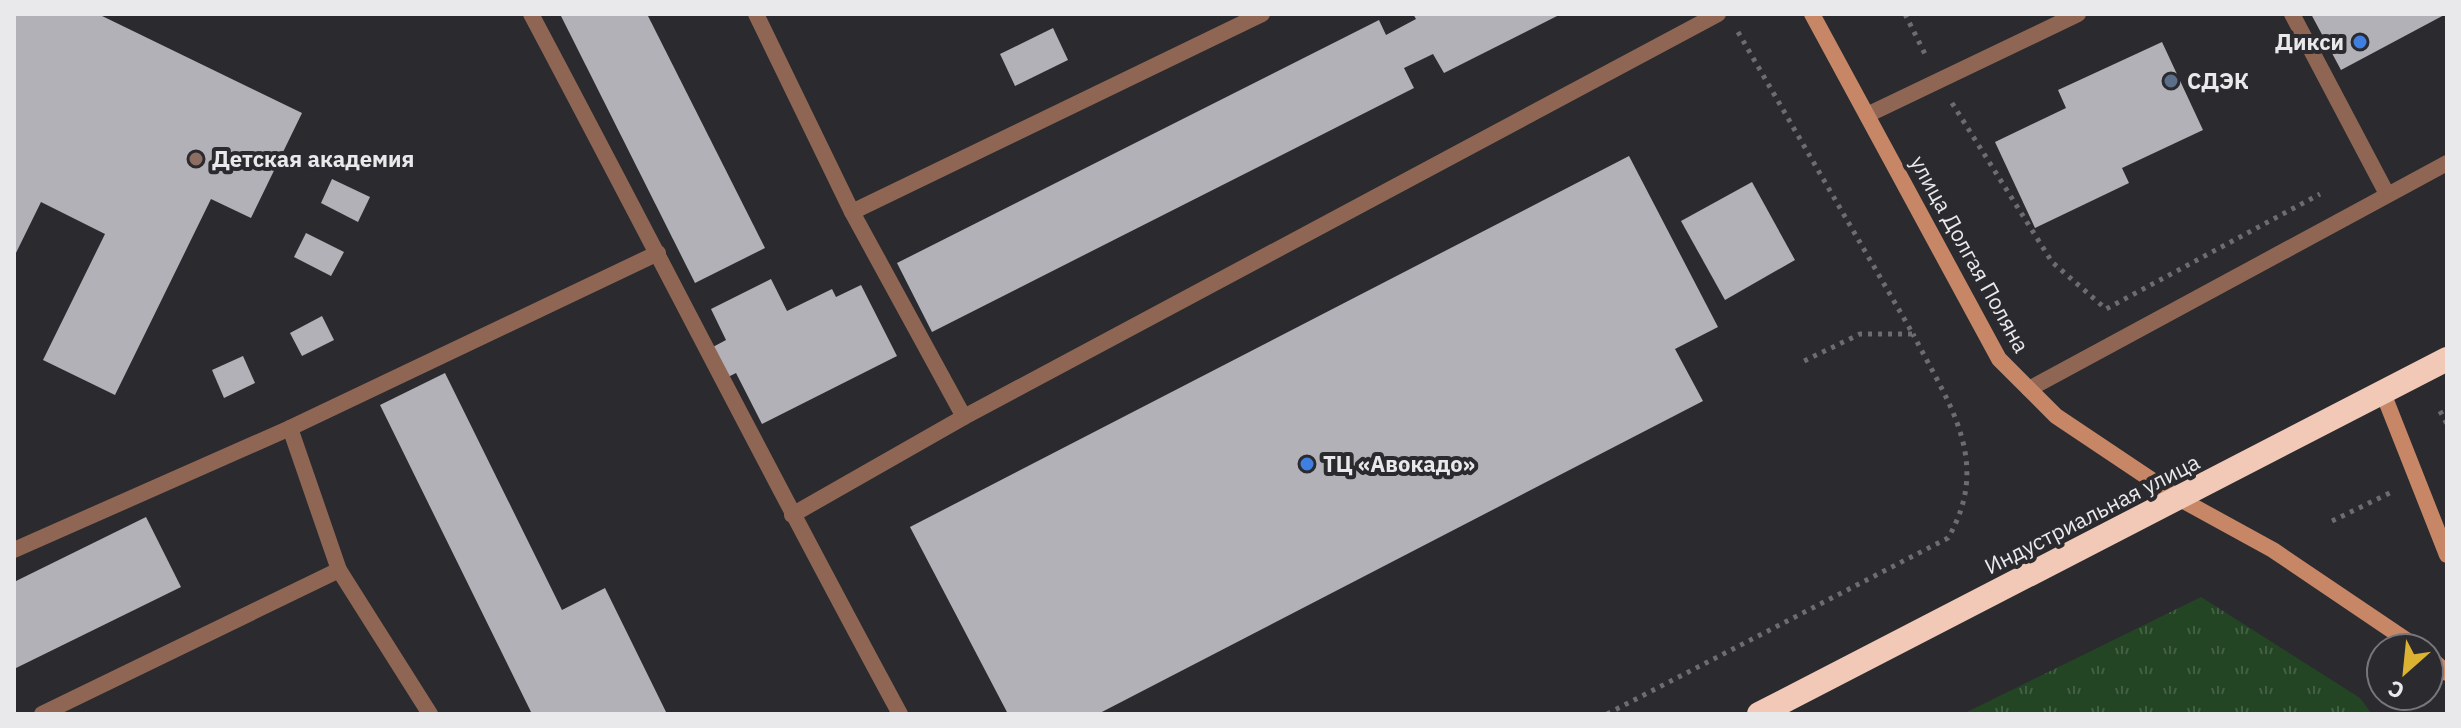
<svg xmlns="http://www.w3.org/2000/svg" width="2461" height="728" viewBox="0 0 2461 728" font-family="'IBM Plex Sans',sans-serif">
  <style>
    .grass { fill: url(#grass-tufts) }
    .building { fill: #b1b1b7 }
    .lines { fill: none; stroke-linecap: round; stroke-linejoin: round }
    .path { stroke: #6c6c71; stroke-width: 5; stroke-dasharray: 4 6; stroke-linecap: butt }
    .lane { stroke: #8f6653; stroke-width: 16 }
    .secondary { stroke: #c78767; stroke-width: 16 }
    .highway { stroke: #f2c9b6; stroke-width: 24 }
    .shop-dot { fill: #3f7fe0; stroke: #2a2a2f; stroke-width: 3 }
    .service-dot { fill: #5c6f8a; stroke: #2a2a2f; stroke-width: 3 }
    .education-dot { fill: #8d6e63; stroke: #2a2a2f; stroke-width: 3 }
    .labels { text-anchor: middle; stroke-width: 8; stroke-linejoin: round; paint-order: stroke }
    .poi-label { font-size: 22px; font-weight: bold; fill: #e9e9ec; stroke: #2a2a2f; text-anchor: start }
    .street-label { font-size: 22px; fill: #e9e9ec; stroke: #2a2a2f }
  </style>
  <defs>
    <pattern id="grass-tufts" width="24" height="20" patternUnits="userSpaceOnUse" patternTransform="scale(2)"><rect width="24" height="20" fill="#234524"/><path d="M3 7l-1-3M5 7V3M7 7l1-3M15 17l-1-3M17 17v-4M19 17l1-3" fill="none" stroke="#436044"/></pattern>
  </defs>
  <rect width="100%" height="100%" fill="#2a2a2f"/>
  <polygon class="grass" points="2201,597 2360,698 2371,713 1963,714"/>
  <g class="building">
    <polygon points="14,14 98,14 302,113 251,218 211,199 115,395 43,360 105,234 41,202 14,257"/>
    <polygon points="560,14 647,14 765,248 695,283"/>
    <polygon points="1413,14 1561,14 1444,73 1433,54 1404,68 1414,88 932,332 897,263 1379,20 1386,35 1416,19"/>
    <polygon points="2311,14 2446,14 2341,70"/>
    <polygon points="1053,28 1068,60 1015,86 1000,54"/>
    <polygon points="2162,42 2203,130 2122,168 2129,183 2035,228 1995,142 2066,108 2058,90"/>
    <polygon points="1629,156 1718,327 1675,349 1703,401 1098,714 1008,714 910,527"/>
    <polygon points="332,179 370,197 358,222 321,203"/>
    <polygon points="1752,182 1795,260 1725,300 1681,221"/>
    <polygon points="306,233 344,252 331,276 294,257"/>
    <polygon points="771,279 787,311 832,289 836,297 861,285 897,356 762,424 736,373 726,378 711,348 726,340 711,309"/>
    <polygon points="322,316 334,340 302,356 290,333"/>
    <polygon points="243,356 255,383 224,398 212,370"/>
    <polygon points="445,373 562,610 605,588 667,714 532,714 380,405"/>
    <polygon points="146,517 181,587 14,669 14,582"/>
  </g>
  <g class="lines">
    <g class="path">
      <polyline points="1905,14 1926,56"/>
      <polyline points="1738,32 1913,334 1860,334 1802,362"/>
      <polyline points="1952,103 2052,262 2106,309 2320,194"/>
      <polyline points="2440,411 2447,424"/>
      <polyline points="2332,521 2394,491"/>
      <path d="M1607,714L1948,538C1993,461 1948,403 1913,334"/>
    </g>
    <g class="lane">
      <path d="M531,14C655,247 774,482 900,714"/>
      <polyline points="756,14 852,212"/>
      <polyline points="2292,14 2387,194"/>
      <polyline points="1867,115 2078,14"/>
      <polyline points="2029,389 2447,163"/>
      <polyline points="964,417 852,212 1262,14"/>
      <polyline points="792,515 964,417 1718,14"/>
      <polyline points="14,550 290,428"/>
      <polyline points="42,714 339,570"/>
      <polyline points="430,714 339,570 290,428 658,253"/>
    </g>
    <g class="secondary">
      <polyline points="1812,14 1999,359 2056,416 2180,499 2273,550 2418,648"/>
      <polyline points="2383,393 2447,555"/>
      <polyline points="2429,657 2447,673"/>
    </g>
    <polyline class="highway" points="1759,714 2447,359"/>
  </g>
  <g class="shop-dot">
    <circle cx="2360" cy="42" r="8"/>
    <circle cx="1307" cy="464" r="8"/>
  </g>
  <circle class="service-dot" cx="2171" cy="81" r="8"/>
  <circle class="education-dot" cx="196" cy="159" r="8"/>
  <g class="labels">
    <g class="poi-label">
      <text x="2344" y="50" text-anchor="end">Дикси</text>
      <text x="2187" y="89">СДЭК</text>
      <text x="212" y="167">Детская академия</text>
      <text x="1323" y="472">ТЦ «Авокадо»</text>
    </g>
    <g class="street-label">
      <text transform="translate(1970 254) rotate(61)" y="8">улица Долгая Поляна</text>
      <text transform="translate(2092 514) rotate(-27)" y="8">Индустриальная улица</text>
    </g>
  </g>
  <rect width="2461" height="728" fill="none" stroke="#e9e9ec" stroke-width="32"/>
  <g transform="translate(2405 672) rotate(207)"><circle r="38" fill="#2a2a2f" stroke="#76767b" stroke-width="2"/>
  <path d="M0-6L14 30L0 20L-14 30Z" fill="#dcb233"/>
  <text y="-12" font-size="22" font-weight="bold" text-anchor="middle" fill="#e9e9ec">С</text>
  </g>
</svg>
